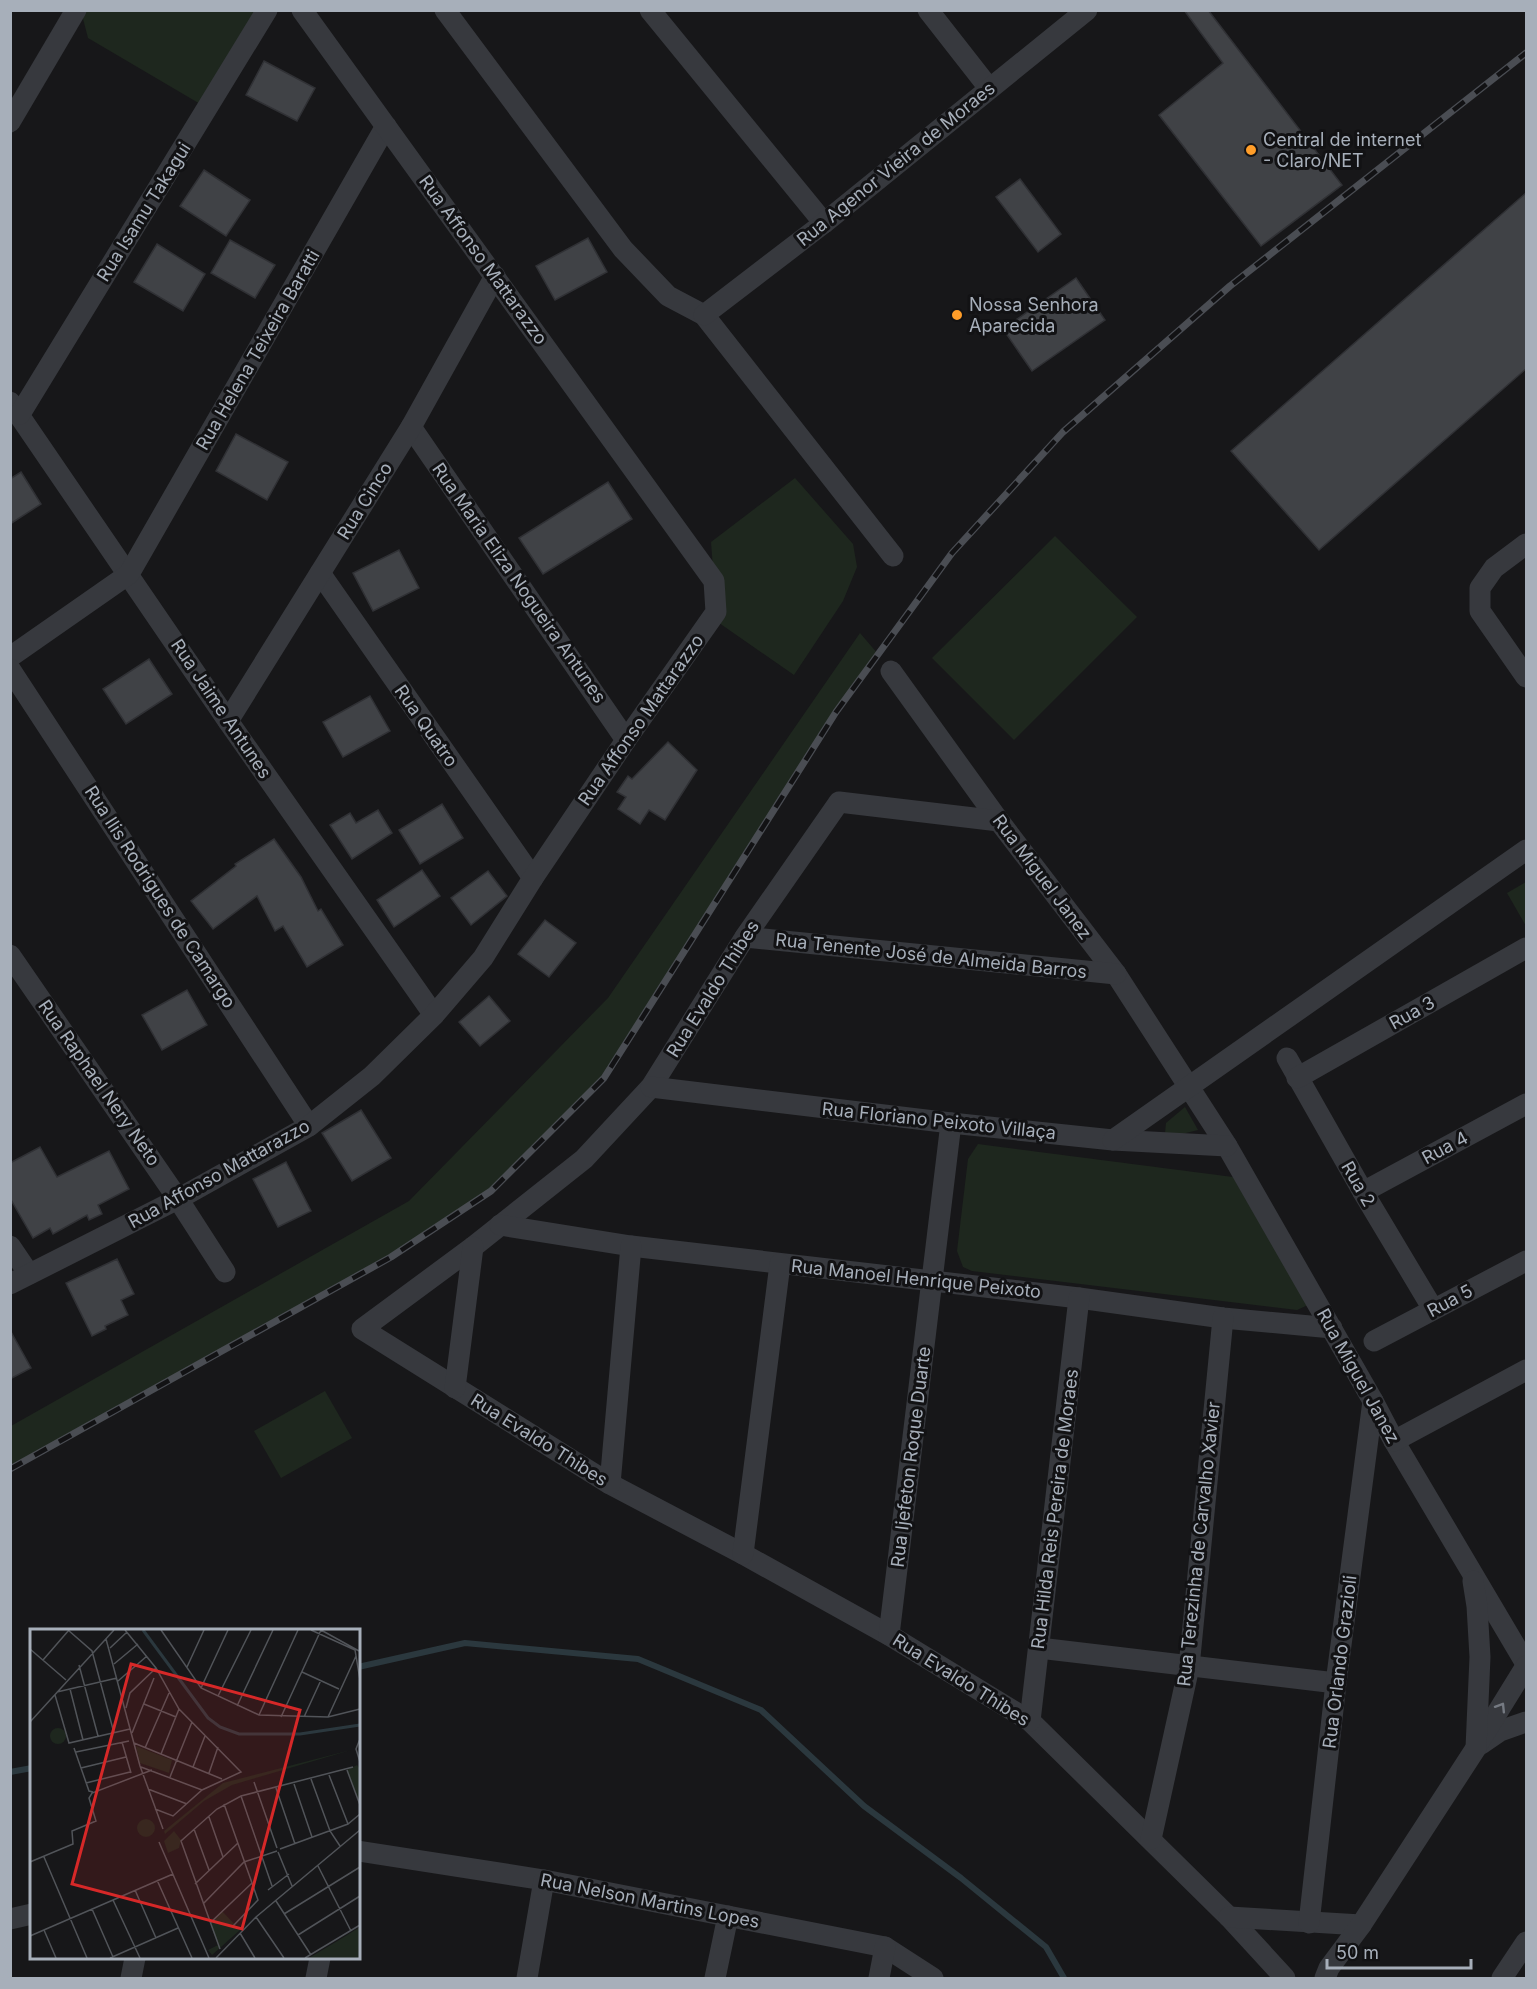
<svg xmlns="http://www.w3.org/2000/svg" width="1537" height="1989" viewBox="0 0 1537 1989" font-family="Inter,sans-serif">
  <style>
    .green { fill: #1e271e }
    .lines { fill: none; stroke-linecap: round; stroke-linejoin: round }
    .stream { stroke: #2b383e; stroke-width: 6 }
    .building { fill: #404246; stroke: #303135; stroke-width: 1.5 }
    .minor { stroke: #37393e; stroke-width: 21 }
    .rail-casing { stroke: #4a4d53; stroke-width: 7 }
    .rail { stroke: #121214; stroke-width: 4.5; stroke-dasharray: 14; stroke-linecap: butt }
    .oneway { stroke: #757a82 }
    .poi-dot { fill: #ff9d29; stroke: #121214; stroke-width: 2 }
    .labels { text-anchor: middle; stroke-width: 6; stroke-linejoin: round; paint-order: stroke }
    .poi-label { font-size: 18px; fill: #a7afba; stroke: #121214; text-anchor: start }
    .street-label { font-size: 18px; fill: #a7afba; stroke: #121214 }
    .inset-river { fill: none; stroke: #2b383e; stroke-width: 3 }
    .inset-road { fill: none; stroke: #515459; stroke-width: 1.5 }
    .view { fill: #d62828; fill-opacity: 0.15; stroke: #d62828; stroke-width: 3 }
    .inset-edge { fill: none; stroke: #a7afba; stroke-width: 3 }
  </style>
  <rect width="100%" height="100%" fill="#171719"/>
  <g class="green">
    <polygon points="81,11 267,11 207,108 88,38"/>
    <polygon points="795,478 853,544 857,567 843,601 794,675 712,618 714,581 711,542"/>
    <polygon points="1055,536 1137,617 1014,740 932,658"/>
    <polygon points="860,633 878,654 836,712 604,1078 491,1191 391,1257 11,1469 11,1426 409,1201 608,998"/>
    <polygon points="1526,882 1526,926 1507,893"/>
    <polygon points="1185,1107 1198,1130 1182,1134 1165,1133 1166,1123"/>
    <polygon points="978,1144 1233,1177 1308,1305 1297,1310 972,1271 963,1267 957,1251 968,1159"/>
    <polygon points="325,1391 352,1438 281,1478 254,1431"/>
  </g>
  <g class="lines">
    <g class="stream">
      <polyline points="358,1667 465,1643 638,1659 761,1710 864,1806 961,1878 1046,1947 1064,1978"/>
      <polyline points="10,1772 32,1768"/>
    </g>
  </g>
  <g class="building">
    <polygon points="1184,10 1208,10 1342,185 1261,246 1159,115 1223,63"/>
    <polygon points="264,61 315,88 297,121 246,95"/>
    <polygon points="204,170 250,200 226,236 180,206"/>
    <polygon points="1020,179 1061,234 1038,252 996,197"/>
    <polygon points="1527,192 1527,368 1319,550 1231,451"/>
    <polygon points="588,238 607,272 555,300 536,266"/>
    <polygon points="230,240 275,265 255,298 211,273"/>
    <polygon points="157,244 205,274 183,311 134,282"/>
    <polygon points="1076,278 1105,320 1032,371 1003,329"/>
    <polygon points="236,434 288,462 267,500 216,471"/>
    <polygon points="21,472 41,504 10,524 10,479"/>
    <polygon points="608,482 632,519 543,574 519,538"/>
    <polygon points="399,550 419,588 373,611 353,573"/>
    <polygon points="149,659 172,694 126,724 103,689"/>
    <polygon points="370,696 390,731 343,757 323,722"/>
    <polygon points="668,742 697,770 665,820 649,810 640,824 618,809 626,797 617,792 628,776 632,779"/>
    <polygon points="442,804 463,838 420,864 399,830"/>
    <polygon points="378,810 392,833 352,859 330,825 350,813 356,823"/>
    <polygon points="274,839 301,877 318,911 321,909 343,945 307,967 283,926 275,931 257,896 213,929 191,901 236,866 235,864"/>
    <polygon points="422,870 440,896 394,927 377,900"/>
    <polygon points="488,871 507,896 471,925 451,898"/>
    <polygon points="545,920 576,943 549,977 518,954"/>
    <polygon points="187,990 207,1025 162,1050 142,1015"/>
    <polygon points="489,996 510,1021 480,1046 459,1022"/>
    <polygon points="361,1110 391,1158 352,1181 322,1133"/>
    <polygon points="40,1147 57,1177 109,1151 129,1189 98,1205 102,1214 89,1220 87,1215 53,1234 50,1228 33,1238 10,1198 10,1163"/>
    <polygon points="286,1162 311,1211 278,1227 253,1179"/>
    <polygon points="117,1259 134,1294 121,1300 128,1315 105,1326 106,1329 92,1336 66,1283"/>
    <polygon points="10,1330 31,1368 10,1379"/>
  </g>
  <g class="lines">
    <g class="minor">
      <polyline points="445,10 623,249 668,296 704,315 893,556"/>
      <polyline points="650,10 824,223"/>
      <polyline points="928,10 989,88"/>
      <polyline points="10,122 76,10"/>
      <polyline points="704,315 824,223 1087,10"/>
      <polyline points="10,402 228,721 434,1015"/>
      <polyline points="20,414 267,10"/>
      <polyline points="411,427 626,740"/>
      <polyline points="1526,544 1494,568 1480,588 1480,611 1526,677"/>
      <polyline points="320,573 533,878"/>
      <polyline points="10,657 129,574 386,126"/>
      <polyline points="10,669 309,1126"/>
      <polyline points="891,671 999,821 1116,974 1227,1146 1373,1401 1394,1441 1526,1664"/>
      <polyline points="228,721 411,427 495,276"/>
      <polyline points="999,821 839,802 745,937 651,1087 584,1159 473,1247 362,1329 610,1484 743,1554 889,1635 1030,1721 1229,1917 1285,1978"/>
      <polyline points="745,937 1116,974"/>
      <polyline points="10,955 178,1199 225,1272"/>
      <polyline points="1287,1058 1363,1192 1433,1309"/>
      <polyline points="1297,1078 1526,948"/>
      <polyline points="651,1087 951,1123 1113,1140 1227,1146"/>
      <polyline points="1113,1140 1526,850"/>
      <polyline points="1363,1192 1526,1104"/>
      <polyline points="500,1225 631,1246 1079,1298 1223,1318 1332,1328"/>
      <polyline points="10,1246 29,1274"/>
      <polyline points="10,1284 178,1199 309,1126 372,1076 434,1015 483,958 533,878 626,740 716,612 714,581 302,10"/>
      <polyline points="1374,1341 1526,1261"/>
      <polyline points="455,1388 473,1247"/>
      <polyline points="1394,1441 1526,1370"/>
      <polyline points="610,1484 631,1246"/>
      <polyline points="743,1554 780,1264"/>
      <polyline points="889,1635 951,1123"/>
      <polyline points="1039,1648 1336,1683"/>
      <polyline points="1030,1721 1079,1298"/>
      <polyline points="1481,1744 1500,1731 1526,1722"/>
      <polyline points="1476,1747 1526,1666"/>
      <polyline points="1151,1839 1189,1667 1223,1318"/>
      <polyline points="358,1851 544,1880 885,1947 933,1978"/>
      <polyline points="1229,1917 1361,1925"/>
      <polyline points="10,1919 32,1914"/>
      <polyline points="1309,1923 1336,1683 1373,1401"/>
      <polyline points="131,1978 135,1958"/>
      <polyline points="316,1978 320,1958"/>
      <polyline points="527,1978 544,1880"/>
      <polyline points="715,1978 728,1916"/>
      <polyline points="879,1978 885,1947"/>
      <polyline points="1325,1978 1329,1968 1361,1925 1476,1748 1480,1657 1477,1606 1473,1581"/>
      <polyline points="1502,1978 1526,1942"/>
    </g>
    <g class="rail-casing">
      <polyline id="rail" points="10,1469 391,1257 491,1191 604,1078 836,712 952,553 1063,432 1230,286 1526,53"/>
    </g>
    <use href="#rail" class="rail"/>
  </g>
  <defs><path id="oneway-chevron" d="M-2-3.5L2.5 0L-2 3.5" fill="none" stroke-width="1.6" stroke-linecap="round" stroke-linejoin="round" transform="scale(1.5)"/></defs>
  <use class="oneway" href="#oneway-chevron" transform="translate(1501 1707) rotate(-58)"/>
  <g class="poi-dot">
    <circle cx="1251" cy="150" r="6"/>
    <circle cx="957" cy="315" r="6"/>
  </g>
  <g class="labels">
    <g class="poi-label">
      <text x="1263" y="146">Central de internet<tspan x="1263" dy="21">- Claro/NET</tspan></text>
      <text x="969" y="311">Nossa Senhora<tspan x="969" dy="21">Aparecida</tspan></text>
    </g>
    <g class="street-label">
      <text transform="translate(896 164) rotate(-39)" y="6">Rua Agenor Vieira de Moraes</text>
      <text transform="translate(144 212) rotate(-58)" y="6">Rua Isamu Takagui</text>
      <text transform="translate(483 260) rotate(54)" y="6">Rua Affonso Mattarazzo</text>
      <text transform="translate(258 350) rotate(-60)" y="6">Rua Helena Teixeira Baratti</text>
      <text transform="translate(365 501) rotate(-58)" y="6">Rua Cinco</text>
      <text transform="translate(519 583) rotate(55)" y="6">Rua Maria Eliza Nogueira Antunes</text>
      <text transform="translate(221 709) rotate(56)" y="6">Rua Jaime Antunes</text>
      <text transform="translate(641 720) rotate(-55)" y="6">Rua Affonso Mattarazzo</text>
      <text transform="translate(426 726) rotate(55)" y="6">Rua Quatro</text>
      <text transform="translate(1042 877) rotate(53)" y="6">Rua Miguel Janez</text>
      <text transform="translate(160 897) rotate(57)" y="6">Rua Ilis Rodrigues de Camargo</text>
      <text transform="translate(931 956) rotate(6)" y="6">Rua Tenente José de Almeida Barros</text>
      <text transform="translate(713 989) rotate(-58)" y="6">Rua Evaldo Thibes</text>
      <text transform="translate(1412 1013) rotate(-29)" y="6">Rua 3</text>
      <text transform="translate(99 1083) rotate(55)" y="6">Rua Raphael Nery Neto</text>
      <text transform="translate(939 1121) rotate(6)" y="6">Rua Floriano Peixoto Villaça</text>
      <text transform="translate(1445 1148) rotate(-28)" y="6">Rua 4</text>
      <text transform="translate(219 1174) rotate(-29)" y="6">Rua Affonso Mattarazzo</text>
      <text transform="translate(1358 1184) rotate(60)" y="6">Rua 2</text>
      <text transform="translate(916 1279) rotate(6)" y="6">Rua Manoel Henrique Peixoto</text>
      <text transform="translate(1450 1301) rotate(-28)" y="6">Rua 5</text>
      <text transform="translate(1358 1376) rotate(61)" y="6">Rua Miguel Janez</text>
      <text transform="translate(539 1440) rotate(32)" y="6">Rua Evaldo Thibes</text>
      <text transform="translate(911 1457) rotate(-83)" y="6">Rua Ijefeton Roque Duarte</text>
      <text transform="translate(1055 1509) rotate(-83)" y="6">Rua Hilda Reis Pereira de Moraes</text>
      <text transform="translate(1199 1544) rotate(-84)" y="6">Rua Terezinha de Carvalho Xavier</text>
      <text transform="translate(1340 1662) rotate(-83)" y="6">Rua Orlando Grazioli</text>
      <text transform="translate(961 1680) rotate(32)" y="6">Rua Evaldo Thibes</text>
      <text transform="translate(650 1901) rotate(11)" y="6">Rua Nelson Martins Lopes</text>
    </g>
  </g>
  <g transform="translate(30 1629)">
    <rect width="330" height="330" fill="#171719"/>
    <path d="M20 107a8 8 0 1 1 16 0a8 8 0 1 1-16 0ZM106,117L142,131L139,144L110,134ZM321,121L202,156L174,172L135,205L134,202L193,154ZM327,136L330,140V176L317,141ZM107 199a9 9 0 1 1 18 0a9 9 0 1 1-18 0ZM144,202L151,211L149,219L138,224L134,212ZM192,282L210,301L182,326L178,321L188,316L180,294ZM330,298V329H279L314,308Z" fill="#1e271e"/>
    <path class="inset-river" d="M113,1L178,89L190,98L209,105H270L330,96"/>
    <path class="inset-road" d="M38,1L62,22L84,104M95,1L126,39L149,80L211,143L172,161L143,187L125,180M131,1L171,59L229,86L298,88L330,80M281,1L325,21L330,51M291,1L329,22M76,10L110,137L133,200M80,19L97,3M0,20L36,51M13,31L39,1M84,35L108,15M49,36L68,107M157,38L174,1M272,43L309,60M88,52L117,27M171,59L198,1M40,60L53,111M27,63L87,49M25,66L39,114L100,100M188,67L221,1M114,75L146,88M207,77L243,1M96,79L100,64L126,39M229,86L268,1M251,88L291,1M274,88L291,51M298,88L326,27M0,93L84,1M102,104L124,49M330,110L326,120L330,133M92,113L101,144M104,114L192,150M44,119L59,162L63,163M115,119L139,64M46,123L99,112M131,125L149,80M111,138L172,161M163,138L175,107M51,139L96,128M317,141L330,176M179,144L188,118M299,146L318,195M140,148L162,93M281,150L300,202L310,217M224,153L247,219M56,154L100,143M264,155L282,208M246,159L265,215M118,160L157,175M211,167L242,257M194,175L228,271L203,297M179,188L193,228M164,200L179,241M129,213L179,329M250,220L318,195L330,185M248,223L262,257M14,228L57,329M0,233L43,215L42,202L66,192L59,169L62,164L122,141M288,237L321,302M127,251L162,329M165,255L208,214M105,261L126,309M238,261L259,245M83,271L110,329M246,272L281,326M173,275L214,233L247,222M62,280L83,328M254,285L330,238M226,288L254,329M180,294L222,254M14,301L26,329M210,304L225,329M268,306L330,267M0,307L143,245M190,320L151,212L187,180L211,167L323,138M80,329L148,299M186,329L226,288L330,201M275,329L330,296"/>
    <path class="view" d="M101,35L270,81L212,300L42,255Z"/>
    <rect width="330" height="330" class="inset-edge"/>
  </g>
  <rect width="1537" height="1989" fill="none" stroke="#a7afba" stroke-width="24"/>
  <path d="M1327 1959v9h144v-9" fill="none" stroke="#a7afba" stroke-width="3"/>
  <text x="1336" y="1959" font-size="18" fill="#a7afba" stroke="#121214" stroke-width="4.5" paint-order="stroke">50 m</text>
</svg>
